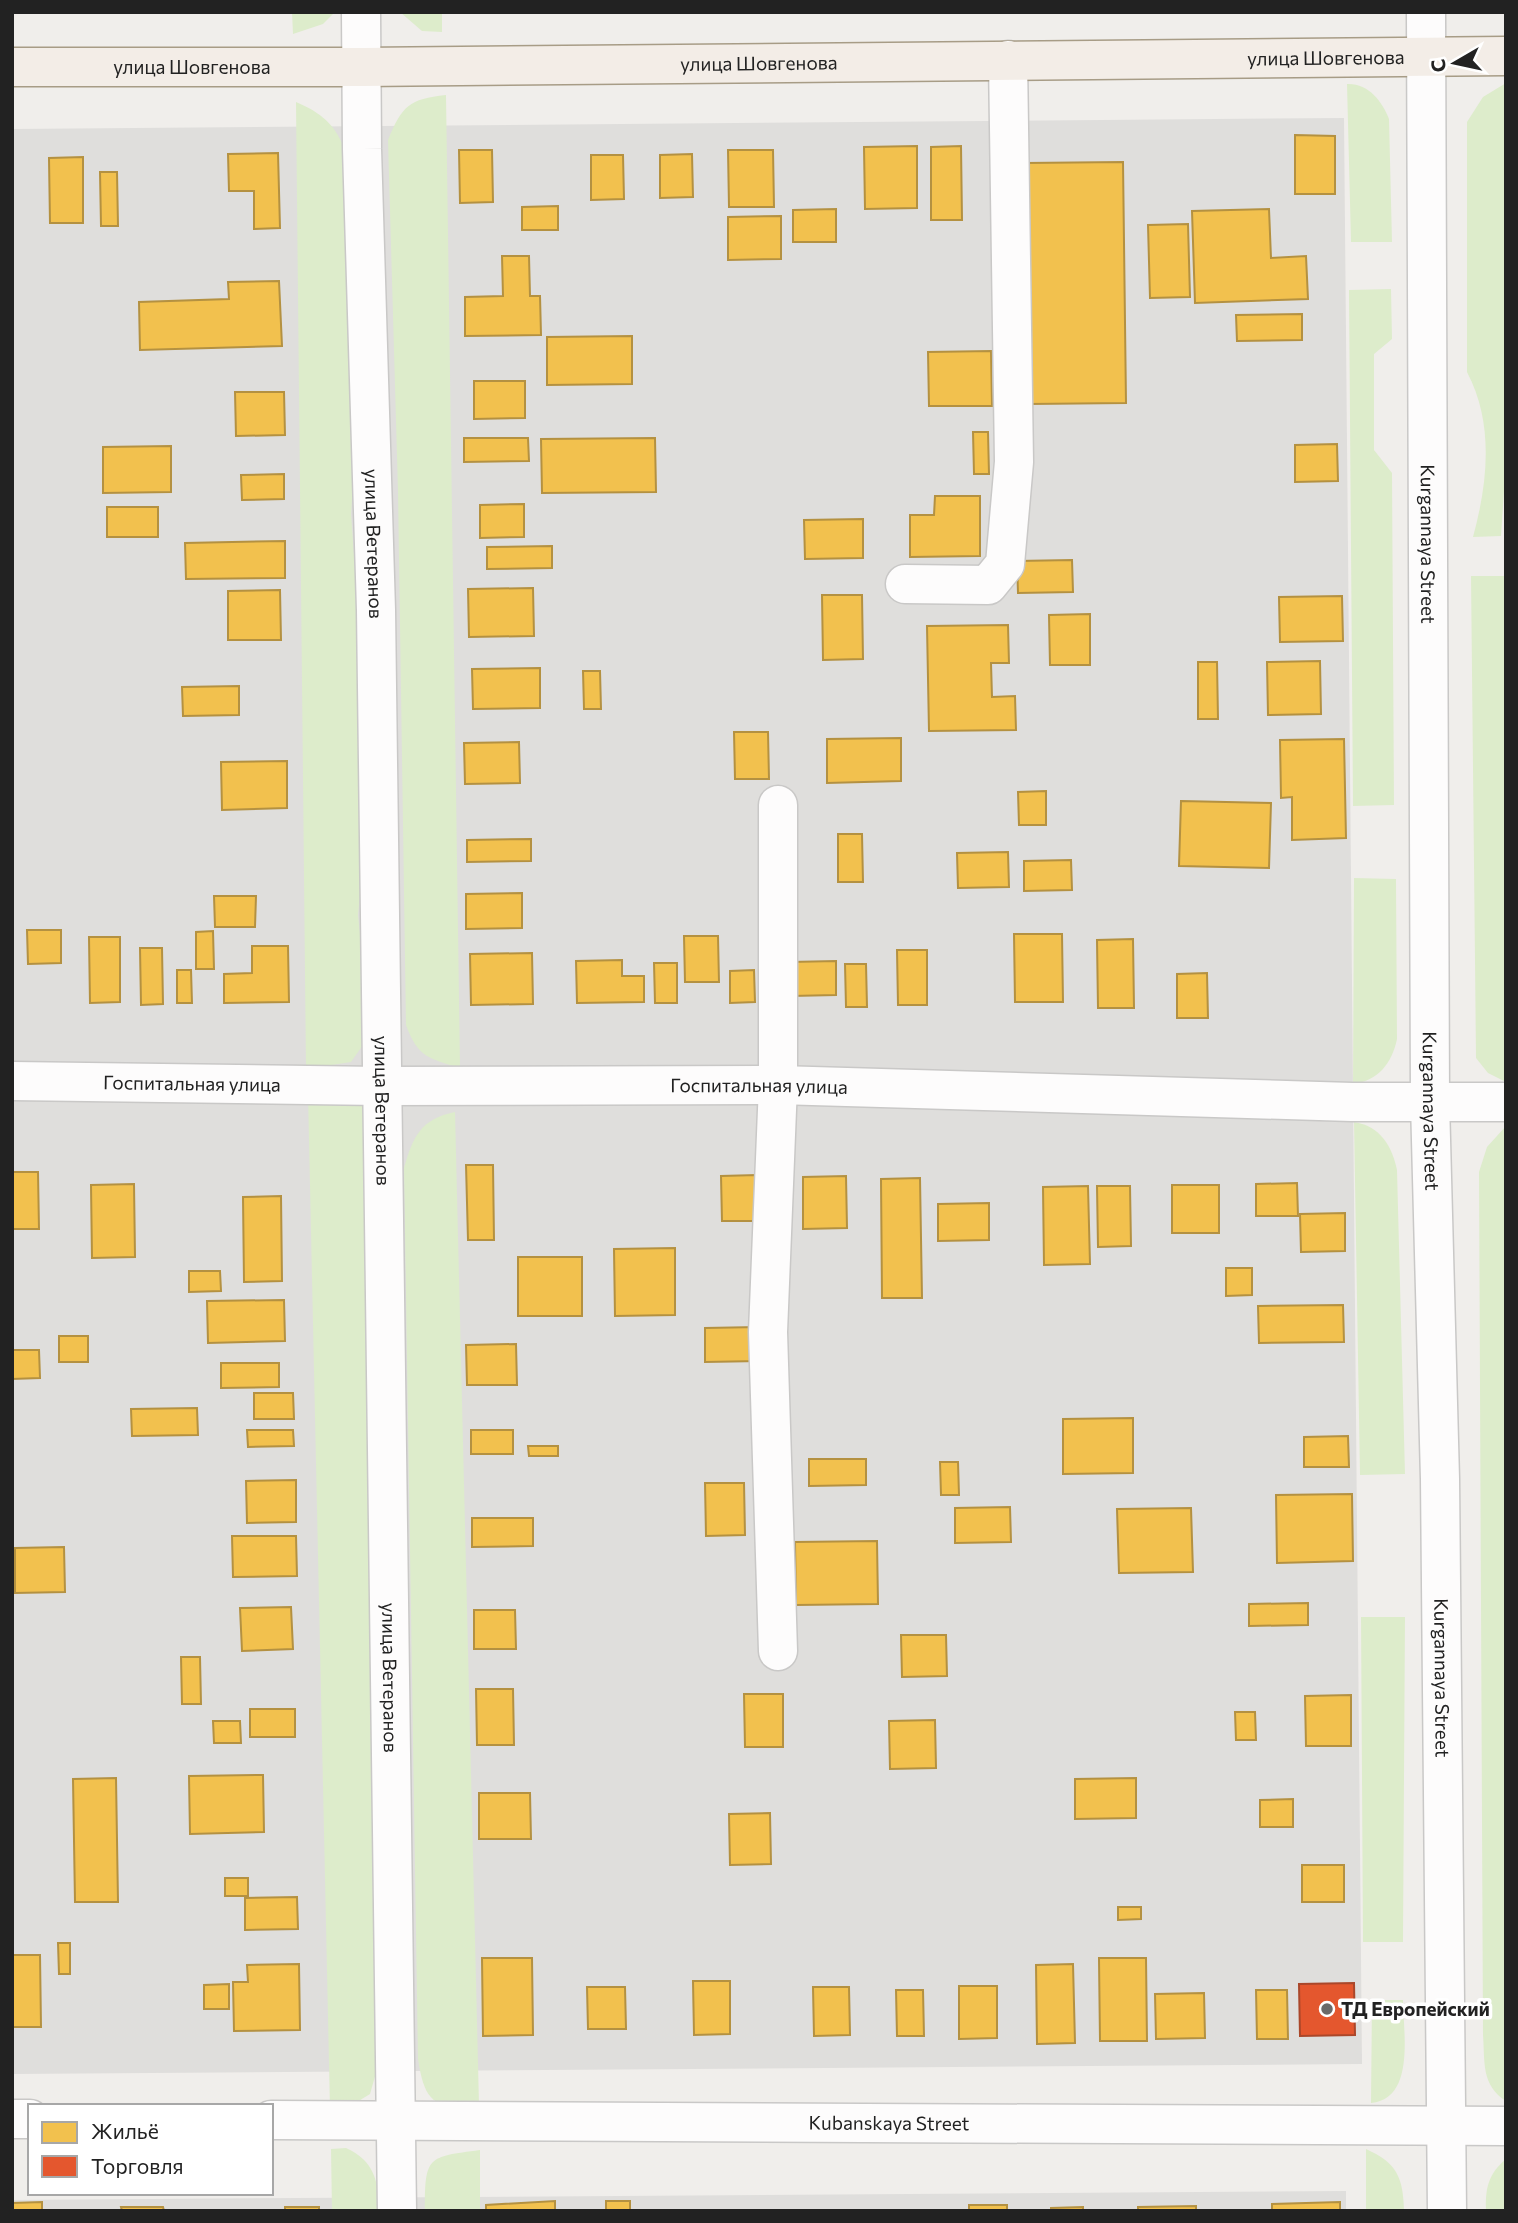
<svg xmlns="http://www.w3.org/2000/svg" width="1518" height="2223" viewBox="0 0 1518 2223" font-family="Commissioner,sans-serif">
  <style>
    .residential { fill: #dfdedc }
    .grass { fill: #ddeccb }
    .homes { fill: #f2c14e; stroke: #b49141; stroke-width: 2 }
    .shops { fill: #e4572e; stroke: #aa472a; stroke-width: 2 }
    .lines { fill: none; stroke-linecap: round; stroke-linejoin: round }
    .minor-casing { stroke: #c9c8c7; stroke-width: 41 }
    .major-casing { stroke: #a79c86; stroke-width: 41 }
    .minor { stroke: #fdfcfc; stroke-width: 38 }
    .major { stroke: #f3ede7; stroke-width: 38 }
    .poi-dot { fill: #6a6968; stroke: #fff; stroke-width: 2.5 }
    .labels { text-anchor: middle; stroke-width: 7; stroke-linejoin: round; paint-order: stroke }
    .street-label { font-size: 19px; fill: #222; stroke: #fff }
    .poi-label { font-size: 19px; font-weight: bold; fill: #222; stroke: #fff; text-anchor: start }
  </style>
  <rect width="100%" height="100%" fill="#f0eeeb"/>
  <g class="residential">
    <polygon points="1344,118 1362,2064 12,2074 12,129"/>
    <polygon points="1346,2191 1346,2211 12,2211 12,2200"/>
  </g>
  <g class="grass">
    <polygon points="292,12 335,12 323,24 293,34"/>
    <polygon points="400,12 442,12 442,32 422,31"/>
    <path d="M1506,83V462L1501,536L1473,537C1488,482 1494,423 1467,372V122L1483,97Z"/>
    <path d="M1347,84C1368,83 1382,101 1389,119L1392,242H1351Z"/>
    <path d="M446,95L460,1068C429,1058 418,1058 406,1025L398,491L388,140C402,106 409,99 446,95Z"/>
    <path d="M296,102C317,111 332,121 342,143L358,413L351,514L357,598L363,866L358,915L365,980L363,1045L351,1062L306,1069Z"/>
    <polygon points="1391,289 1392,339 1374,354 1374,450 1392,473 1394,805 1353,806 1349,290"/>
    <polygon points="1471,576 1506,576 1506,1082 1488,1073 1476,1058"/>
    <path d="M1354,878L1396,879L1397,1039C1392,1063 1378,1081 1353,1084Z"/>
    <polygon points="308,1093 347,1094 363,1106 366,1125 380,2059 370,2094 352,2105 330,2109"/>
    <path d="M455,1112L479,2105C435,2108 425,2105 418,2059L404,1168C413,1136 421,1119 455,1112Z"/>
    <path d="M1354,1122C1380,1126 1392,1146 1397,1170L1405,1474L1360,1475Z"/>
    <path d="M1506,1126V2101C1481,2085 1485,2062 1483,2035L1479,1172L1487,1147Z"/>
    <polygon points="1361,1617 1405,1617 1403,1942 1363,1942"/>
    <path d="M1372,2000H1403C1403,2030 1416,2099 1371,2103Z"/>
    <path d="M346,2148C375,2161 378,2182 380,2211H332L331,2149Z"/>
    <path d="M1366,2149C1397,2163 1403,2177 1404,2211H1366Z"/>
    <path d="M480,2150V2211H425C425,2156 427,2157 480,2150Z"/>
    <path d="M1506,2159V2211H1486C1485,2189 1488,2174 1506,2159Z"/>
  </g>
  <g class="homes">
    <polygon points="1295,135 1335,136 1335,194 1295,194"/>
    <polygon points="917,146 917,208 865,209 864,147"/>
    <polygon points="961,146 962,220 931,220 931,147"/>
    <polygon points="459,150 492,150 493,202 460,203"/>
    <polygon points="728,150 773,150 774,207 729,207"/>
    <polygon points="278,153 280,228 254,229 254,191 229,191 228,154"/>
    <polygon points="692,154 693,197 660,198 660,155"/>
    <polygon points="591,155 623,155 624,199 591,200"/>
    <polygon points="83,157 83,223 50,223 49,158"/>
    <polygon points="1123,162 1126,403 1029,404 1025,163"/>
    <polygon points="100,172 117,172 118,226 101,226"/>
    <polygon points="558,206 558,230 522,230 522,207"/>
    <polygon points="836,209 836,242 793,242 793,210"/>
    <polygon points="1269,209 1271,258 1306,256 1308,299 1195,303 1192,211"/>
    <polygon points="781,216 781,259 728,260 728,217"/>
    <polygon points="1188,224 1190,297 1150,298 1148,225"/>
    <polygon points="502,256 529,256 530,296 540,296 541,335 465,336 465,297 503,296"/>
    <polygon points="279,281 282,346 140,350 139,302 229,299 228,282"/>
    <polygon points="1302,314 1302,340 1237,341 1236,315"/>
    <polygon points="632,336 632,384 547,385 547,337"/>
    <polygon points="991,351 992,406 929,406 928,352"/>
    <polygon points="474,381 525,381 525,418 474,419"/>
    <polygon points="235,392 284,392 285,435 236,436"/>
    <polygon points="973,432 988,432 989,474 974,474"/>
    <polygon points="464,438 528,438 529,461 464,462"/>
    <polygon points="655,438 656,492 542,493 541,439"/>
    <polygon points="1337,444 1338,481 1295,482 1295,445"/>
    <polygon points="171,446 171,492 103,493 103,447"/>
    <polygon points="284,474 284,499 242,500 241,475"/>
    <polygon points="935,496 980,496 980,556 910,557 910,515 934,515"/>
    <polygon points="524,504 524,537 480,538 480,505"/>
    <rect x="107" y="507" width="51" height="30"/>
    <polygon points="863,519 863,558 805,559 804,520"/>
    <polygon points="285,541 285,578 186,579 185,543"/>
    <polygon points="552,546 552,568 487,569 487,547"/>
    <polygon points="1072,560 1073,592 1018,593 1017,561"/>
    <polygon points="533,588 534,636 469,637 468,589"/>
    <polygon points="280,590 281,640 228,640 228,591"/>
    <polygon points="822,595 862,595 863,659 823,660"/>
    <polygon points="1342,596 1343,641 1280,642 1279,597"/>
    <polygon points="1090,614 1090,665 1050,665 1049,615"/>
    <polygon points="1008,625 1009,663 991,663 992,697 1015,696 1016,730 929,731 927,626"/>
    <polygon points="1320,661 1321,714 1268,715 1267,662"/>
    <polygon points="1198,662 1217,662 1218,719 1198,719"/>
    <polygon points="540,668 540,708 473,709 472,669"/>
    <polygon points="583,671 600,671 601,709 584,709"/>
    <polygon points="239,686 239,715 183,716 182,687"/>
    <polygon points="734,732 768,732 769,779 735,779"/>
    <polygon points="901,738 901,781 827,783 827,739"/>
    <polygon points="1344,739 1346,838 1292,840 1292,797 1281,798 1280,740"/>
    <polygon points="519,742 520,783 465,784 464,743"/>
    <polygon points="287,761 287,808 222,810 221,762"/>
    <polygon points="1046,791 1046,825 1019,825 1018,792"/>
    <polygon points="1181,801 1271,803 1269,868 1179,866"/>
    <polygon points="838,834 862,834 863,882 838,882"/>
    <polygon points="531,839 531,861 467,862 467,840"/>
    <polygon points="1008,852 1009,887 958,888 957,853"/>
    <polygon points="1071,860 1072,890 1024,891 1024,861"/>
    <polygon points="522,893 522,928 466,929 466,894"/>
    <polygon points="214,896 256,896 255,927 215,927"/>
    <polygon points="27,930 61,930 61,963 28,964"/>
    <polygon points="213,931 214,969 196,969 196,932"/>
    <polygon points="1014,934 1062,934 1063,1002 1015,1002"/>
    <polygon points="684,936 718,936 719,982 685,982"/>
    <polygon points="89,937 120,937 120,1002 90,1003"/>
    <polygon points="1133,939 1134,1008 1098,1008 1097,940"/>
    <polygon points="252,946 288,946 289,1002 224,1003 224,974 252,973"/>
    <polygon points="140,948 162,948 163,1004 141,1005"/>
    <polygon points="897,950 927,950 927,1005 898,1005"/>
    <polygon points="532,953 533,1004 471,1005 470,954"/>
    <polygon points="622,960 622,976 644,976 644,1002 577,1003 576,961"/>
    <polygon points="836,961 836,995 791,996 790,962"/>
    <polygon points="654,963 677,963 677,1003 655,1003"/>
    <polygon points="845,964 866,964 867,1007 846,1007"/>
    <polygon points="177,970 191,970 192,1003 177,1003"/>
    <polygon points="754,970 755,1002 730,1003 730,971"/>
    <polygon points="1207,973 1208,1018 1177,1018 1177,974"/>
    <polygon points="466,1165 493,1165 494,1240 468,1240"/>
    <polygon points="12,1172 38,1172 39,1229 12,1229"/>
    <polygon points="757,1175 758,1221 722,1221 721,1176"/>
    <polygon points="846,1176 847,1228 803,1229 803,1177"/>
    <polygon points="920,1178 922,1298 882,1298 881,1179"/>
    <polygon points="1297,1183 1298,1216 1256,1216 1256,1184"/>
    <polygon points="134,1184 135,1257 92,1258 91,1185"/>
    <rect x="1172" y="1185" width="47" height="48"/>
    <polygon points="1088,1186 1090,1264 1044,1265 1043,1187"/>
    <polygon points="1097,1186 1130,1186 1131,1246 1098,1247"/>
    <polygon points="281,1196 282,1281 244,1282 243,1197"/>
    <polygon points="989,1203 989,1240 938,1241 938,1204"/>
    <polygon points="1345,1213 1345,1251 1301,1252 1300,1214"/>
    <polygon points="675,1248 675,1315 615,1316 614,1249"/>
    <rect x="518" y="1257" width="64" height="59"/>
    <polygon points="1226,1268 1252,1268 1252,1295 1226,1296"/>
    <polygon points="189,1271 220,1271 221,1291 189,1292"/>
    <polygon points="284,1300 285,1341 208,1343 207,1301"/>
    <polygon points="1343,1305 1344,1342 1259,1343 1258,1306"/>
    <polygon points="758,1327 759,1361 705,1362 705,1328"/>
    <rect x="59" y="1336" width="29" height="26"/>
    <polygon points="516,1344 517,1385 467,1385 466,1345"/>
    <polygon points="12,1350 39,1350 40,1378 12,1379"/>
    <polygon points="221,1363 279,1363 279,1387 221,1388"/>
    <polygon points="254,1393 293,1393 294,1419 254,1419"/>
    <polygon points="197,1408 198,1435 132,1436 131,1409"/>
    <polygon points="1133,1418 1133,1473 1063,1474 1063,1419"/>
    <polygon points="247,1430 293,1430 294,1446 248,1447"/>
    <rect x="471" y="1430" width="42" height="24"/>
    <polygon points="1348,1436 1349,1467 1304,1467 1304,1437"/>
    <polygon points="528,1446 558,1446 558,1456 529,1456"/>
    <polygon points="809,1459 866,1459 866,1485 809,1486"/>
    <polygon points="940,1462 958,1462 959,1495 941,1495"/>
    <polygon points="296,1480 296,1522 247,1523 246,1481"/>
    <polygon points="705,1483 744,1483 745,1535 706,1536"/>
    <polygon points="1352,1494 1353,1561 1277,1563 1276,1495"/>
    <polygon points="1010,1507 1011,1542 955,1543 955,1508"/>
    <polygon points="1191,1508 1193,1572 1119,1573 1117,1509"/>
    <polygon points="472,1518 533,1518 533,1546 472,1547"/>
    <polygon points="232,1536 296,1536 297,1576 233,1577"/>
    <polygon points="877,1541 878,1604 796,1605 795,1542"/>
    <polygon points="64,1547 65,1592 15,1593 15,1548"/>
    <polygon points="1308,1603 1308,1625 1249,1626 1249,1604"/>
    <polygon points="291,1607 293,1649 242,1651 240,1608"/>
    <polygon points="474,1610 515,1610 516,1649 474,1649"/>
    <polygon points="901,1635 946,1635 947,1676 902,1677"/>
    <polygon points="181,1657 200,1657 201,1704 182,1704"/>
    <polygon points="476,1689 513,1689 514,1745 477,1745"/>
    <polygon points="744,1694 783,1694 783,1747 745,1747"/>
    <polygon points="1351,1695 1351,1746 1306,1746 1305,1696"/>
    <rect x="250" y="1709" width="45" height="28"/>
    <polygon points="1235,1712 1255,1712 1256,1740 1236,1740"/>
    <polygon points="935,1720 936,1768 890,1769 889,1721"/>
    <polygon points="213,1721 240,1721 241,1743 214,1743"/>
    <polygon points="263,1775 264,1832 190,1834 189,1776"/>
    <polygon points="116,1778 118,1902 75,1902 73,1779"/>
    <polygon points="1136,1778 1136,1818 1075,1819 1075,1779"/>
    <polygon points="479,1793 530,1793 531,1839 479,1839"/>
    <polygon points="1293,1799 1293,1827 1260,1827 1260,1800"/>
    <polygon points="770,1813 771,1864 730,1865 729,1814"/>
    <rect x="1302" y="1865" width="42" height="37"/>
    <rect x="225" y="1878" width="23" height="18"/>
    <polygon points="297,1897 298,1929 245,1930 245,1898"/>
    <polygon points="1118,1907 1141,1907 1141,1919 1118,1920"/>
    <polygon points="58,1943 70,1943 70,1974 59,1974"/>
    <polygon points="12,1955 40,1955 41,2027 12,2027"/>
    <polygon points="482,1958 532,1958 533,2035 483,2036"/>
    <polygon points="1099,1958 1146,1958 1147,2041 1100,2041"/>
    <polygon points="299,1964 300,2030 234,2031 233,1982 248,1982 247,1965"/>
    <polygon points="1073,1964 1075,2043 1037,2044 1036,1965"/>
    <polygon points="693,1981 730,1981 730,2034 694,2035"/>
    <polygon points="229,1984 229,2009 204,2009 204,1985"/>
    <polygon points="959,1986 997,1986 997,2038 959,2039"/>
    <polygon points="587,1987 625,1987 626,2029 588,2029"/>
    <polygon points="813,1987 849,1987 850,2035 814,2036"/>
    <polygon points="896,1990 923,1990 924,2036 897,2036"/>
    <polygon points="1256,1990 1287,1990 1288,2039 1257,2039"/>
    <polygon points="1204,1993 1205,2038 1156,2039 1155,1994"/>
    <polygon points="555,2201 555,2211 486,2211 486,2205"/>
    <rect x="606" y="2201" width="24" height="10"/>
    <polygon points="42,2202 42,2211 12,2211 12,2203"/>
    <polygon points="1340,2202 1340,2211 1272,2211 1272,2204"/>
    <rect x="969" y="2205" width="38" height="6"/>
    <polygon points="1196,2206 1196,2211 1138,2211 1138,2207"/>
    <polygon points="121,2207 163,2207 164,2211 122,2211"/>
    <rect x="285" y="2207" width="34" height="4"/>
    <polygon points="1083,2207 1083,2211 1051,2211 1051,2208"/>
  </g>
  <polygon class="shops" points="1354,1983 1355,2035 1300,2036 1299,1984"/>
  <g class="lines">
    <g class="minor-casing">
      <g id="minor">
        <path id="s1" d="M361,12L362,149L376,610L397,2211"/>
        <path id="s2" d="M1426,12L1430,1102L1440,1479L1447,2211"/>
        <polyline points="905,584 988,585 1005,564 1014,462 1008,60"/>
        <path id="s3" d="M12,1081L380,1086L778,1085L1352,1102H1506"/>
        <polyline points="778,1651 768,1332 778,1085 778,805"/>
        <polyline points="12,2119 30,2119"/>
        <path id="s4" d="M271,2120L1506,2126"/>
      </g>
    </g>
    <g class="major-casing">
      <g id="major">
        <path id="s5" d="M12,67H362L1506,56"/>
      </g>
    </g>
    <use href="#minor" class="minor"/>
    <use href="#major" class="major"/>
  </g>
  <circle class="poi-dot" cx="1327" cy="2009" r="7"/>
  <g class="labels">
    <g class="street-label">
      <text dy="7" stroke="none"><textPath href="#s5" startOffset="1314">улица Шовгенова</textPath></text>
      <text dy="7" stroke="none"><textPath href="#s5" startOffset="747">улица Шовгенова</textPath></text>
      <text dy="7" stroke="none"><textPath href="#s5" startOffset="180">улица Шовгенова</textPath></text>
      <text dy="7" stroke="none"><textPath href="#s1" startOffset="532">улица Ветеранов</textPath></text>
      <text dy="7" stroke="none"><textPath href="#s2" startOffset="532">Kurgannaya Street</textPath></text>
      <text dy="7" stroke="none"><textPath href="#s3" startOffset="180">Госпитальная улица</textPath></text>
      <text dy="7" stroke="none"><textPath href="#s3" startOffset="747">Госпитальная улица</textPath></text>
      <text dy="7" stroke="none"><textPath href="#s1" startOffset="1099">улица Ветеранов</textPath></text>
      <text dy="7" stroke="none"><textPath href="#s2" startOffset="1099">Kurgannaya Street</textPath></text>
      <text dy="7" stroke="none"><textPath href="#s1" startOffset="1666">улица Ветеранов</textPath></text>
      <text dy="7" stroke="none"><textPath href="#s2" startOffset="1666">Kurgannaya Street</textPath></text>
      <text dy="7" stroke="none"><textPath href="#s4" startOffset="618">Kubanskaya Street</textPath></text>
    </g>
    <g class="poi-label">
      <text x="1341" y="2016">ТД Европейский</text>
    </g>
  </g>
  <rect width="1518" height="2223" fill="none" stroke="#222222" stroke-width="28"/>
  <rect x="28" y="2104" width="245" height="91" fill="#ffffff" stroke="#a7a7a7" stroke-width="2"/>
  <rect x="42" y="2122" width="35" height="21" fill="#f2c14e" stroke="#a7a7a7" stroke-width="2"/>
  <text x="91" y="2139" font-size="21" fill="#222222">Жильё</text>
  <rect x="42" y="2156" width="35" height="21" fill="#e4572e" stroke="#a7a7a7" stroke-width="2"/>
  <text x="91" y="2174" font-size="21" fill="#222222">Торговля</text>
  <g transform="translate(1455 63) rotate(261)" stroke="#ffffff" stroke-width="5" paint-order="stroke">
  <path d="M0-5L12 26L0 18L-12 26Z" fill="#222222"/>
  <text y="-10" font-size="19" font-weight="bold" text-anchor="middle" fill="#222222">С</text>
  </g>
</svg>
